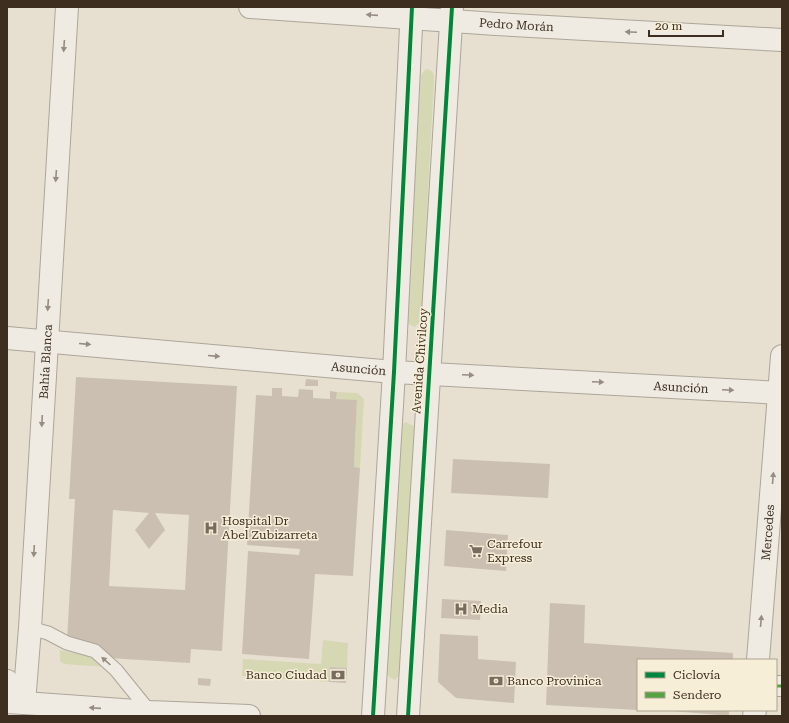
<svg xmlns="http://www.w3.org/2000/svg" width="789" height="723" viewBox="0 0 789 723" font-family="'Roboto Serif',serif">
  <style>
    .green { fill: #d6d7b3 }
    .building { fill: #cbbfb2; fill-rule: evenodd }
    .lines { fill: none; stroke-linecap: round; stroke-linejoin: round }
    .service-casing { stroke: #ada599; stroke-width: 15 }
    .pedestrian-casing { stroke: #ada599; stroke-width: 22 }
    .minor-casing { stroke: #ada599; stroke-width: 24 }
    .tertiary-casing { stroke: #ada599; stroke-width: 24 }
    .service { stroke: #efebe3; stroke-width: 13 }
    .pedestrian { stroke: #efebe3; stroke-width: 20 }
    .minor { stroke: #efebe3; stroke-width: 22 }
    .tertiary { stroke: #efebe3; stroke-width: 22 }
    .quiet { stroke: #54a441; stroke-width: 3; stroke-dasharray: 6 3; stroke-linecap: butt }
    .cycleway-casing { stroke: #f7eed8; stroke-width: 6 }
    .cycleway { stroke: #00873e; stroke-width: 4 }
    .oneway { fill: #968c82 }
    .labels { text-anchor: middle; stroke-width: 3; stroke-linejoin: round; paint-order: stroke }
    .street-label { font-size: 12px; fill: #3d2e20; stroke: #f7eed8 }
    .poi-label { font-size: 12px; fill: #3d2e20; stroke: #f7eed8; text-anchor: start }
  </style>
  <rect width="100%" height="100%" fill="#e7e0d1"/>
  <g class="green">
    <path d="M426,69C433,70 434,74 434,80L421,321L415,327L408,324L406,318L421,75Z"/>
    <polygon points="337,392 357,393 364,399 360,468 354,467 357,401 336,399"/>
    <polygon points="405,422 414,426 414,432 400,674 395,680 388,676 387,670 401,426"/>
    <polygon points="323,640 348,643 347,668 330,667 329,682 242,676 243,659 321,664"/>
    <polygon points="60,650 92,657 109,667 64,664 60,661"/>
  </g>
  <g class="building">
    <path d="M76,377L237,386L222,651L191,649L190,663L92,657L93,643L67,641L75,499H69ZM113,510L149,513L135,530L149,549L165,530L155,513L189,515L185,590L109,586Z"/>
    <polygon points="306,379 318,380 318,386 305,386"/>
    <polygon points="272,388 282,388 282,396 298,397 299,389 313,390 313,398 330,399 330,391 337,392 336,399 357,400 354,467 360,468 353,576 315,574 309,659 242,654 248,551 299,555 300,549 247,545 256,395 272,396"/>
    <polygon points="453,459 550,464 548,498 451,493"/>
    <polygon points="446,530 508,535 506,571 444,566"/>
    <polygon points="442,599 481,601 480,620 441,618"/>
    <polygon points="550,603 585,605 584,643 733,653 733,660 638,660 638,710 546,705"/>
    <polygon points="440,634 478,636 478,659 516,662 514,703 456,698 438,682"/>
    <polygon points="330,667 347,668 346,683 329,682"/>
    <polygon points="198,678 211,679 210,686 198,685"/>
    <polygon points="662,710 729,710 729,716"/>
  </g>
  <g class="lines">
    <g class="service-casing">
      <polyline id="service" points="30,628 48,633 67,643 95,651 116,670 150,712"/>
    </g>
    <g class="pedestrian-casing">
      <polyline id="pedestrian" points="776,686 782,686"/>
    </g>
    <g class="minor-casing">
      <g id="minor">
        <path id="s1" d="M250,7L496,24L782,40"/>
        <path id="s2" d="M7,338L394,372L782,393"/>
        <path id="s3" d="M758,660L782,356"/>
        <path id="s4" d="M7,702L24,703L30,628L67,7"/>
        <polyline points="754,716 755,710"/>
      </g>
    </g>
    <g class="tertiary-casing">
      <g id="tertiary">
        <polyline points="7,681 24,703"/>
        <polyline points="24,703 150,712 249,716"/>
        <polyline points="373,716 394,372 412,7"/>
        <polyline points="408,716 452,7"/>
      </g>
    </g>
    <use href="#service" class="service"/>
    <use href="#pedestrian" class="pedestrian"/>
    <use href="#minor" class="minor"/>
    <use href="#tertiary" class="tertiary"/>
    <polyline class="quiet" points="776,686 782,686"/>
    <g class="cycleway-casing">
      <g id="cycleway">
        <polyline points="373,716 394,372 412,7"/>
        <polyline points="408,716 452,7"/>
      </g>
    </g>
    <use href="#cycleway" class="cycleway"/>
  </g>
  <defs><path id="oneway-solid" d="M-6-.8H1V-3.2L6.5 0L1 3.2V.8H-6Z"/></defs>
  <g class="oneway">
    <use href="#oneway-solid" transform="translate(372 15) rotate(-176)"/>
    <use href="#oneway-solid" transform="translate(631 32) rotate(-177)"/>
    <use href="#oneway-solid" transform="translate(64 46) rotate(94)"/>
    <use href="#oneway-solid" transform="translate(56 176) rotate(94)"/>
    <use href="#oneway-solid" transform="translate(48 305) rotate(94)"/>
    <use href="#oneway-solid" transform="translate(85 344) rotate(5)"/>
    <use href="#oneway-solid" transform="translate(214 356) rotate(5)"/>
    <use href="#oneway-solid" transform="translate(468 375) rotate(3)"/>
    <use href="#oneway-solid" transform="translate(598 382) rotate(3)"/>
    <use href="#oneway-solid" transform="translate(728 390) rotate(3)"/>
    <use href="#oneway-solid" transform="translate(42 421) rotate(93)"/>
    <use href="#oneway-solid" transform="translate(773 478) rotate(-85)"/>
    <use href="#oneway-solid" transform="translate(34 551) rotate(93)"/>
    <use href="#oneway-solid" transform="translate(761 621) rotate(-85)"/>
    <use href="#oneway-solid" transform="translate(106 661) rotate(-138)"/>
    <use href="#oneway-solid" transform="translate(95 708) rotate(-176)"/>
  </g>
  <defs>
    <g id="hospital-bare" transform="scale(1.08)"><path d="M-5-5h3v3.5h4V-5h3V5h-3V1.5h-4V5h-3Z" fill="#786c5e" stroke="#f7eed8" stroke-width="2.5" paint-order="stroke"/></g>
    <g id="supermarket-bare" transform="scale(1.08)"><path d="M-6-5.5h2.5l.6 2H6L4.5 2H-2.5L-4.4-4H-6ZM-1.5 3.2a1.3 1.3 0 1 0 .1 0ZM3 3.2a1.3 1.3 0 1 0 .1 0Z" fill="#786c5e" stroke="#f7eed8" stroke-width="2.5" paint-order="stroke"/></g>
    <g id="bank-bare" transform="scale(1.08)"><path d="M-6-4H6V4H-6ZM0-2.3a2.3 2.3 0 1 0 0 4.6a2.3 2.3 0 1 0 0-4.6Z" fill="#786c5e" stroke="#f7eed8" stroke-width="2.5" paint-order="stroke"/></g>
  </defs>
  <g fill-rule="evenodd">
    <use href="#hospital-bare" x="211" y="528"/>
    <use href="#supermarket-bare" x="476" y="551"/>
    <use href="#hospital-bare" x="461" y="609"/>
    <use href="#bank-bare" x="338" y="675"/>
    <use href="#bank-bare" x="496" y="681"/>
  </g>
  <g class="labels">
    <g class="street-label">
      <text dy="4" stroke="none"><textPath href="#s1" startOffset="267">Pedro Morán</textPath></text>
      <text transform="translate(420 361) rotate(-86)" y="4">Avenida Chivilcoy</text>
      <text dy="4" stroke="none"><textPath href="#s4" startOffset="359">Bahía Blanca</textPath></text>
      <text dy="4" stroke="none"><textPath href="#s2" startOffset="353">Asunción</textPath></text>
      <text dy="4" stroke="none"><textPath href="#s2" startOffset="676">Asunción</textPath></text>
      <text dy="4" stroke="none"><textPath href="#s3" startOffset="128">Mercedes</textPath></text>
    </g>
    <g class="poi-label">
      <text x="222" y="525">Hospital Dr<tspan x="222" dy="14">Abel Zubizarreta</tspan></text>
      <text x="487" y="548">Carrefour<tspan x="487" dy="14">Express</tspan></text>
      <text x="472" y="613">Media</text>
      <text x="327" y="679" text-anchor="end">Banco Ciudad</text>
      <text x="507" y="685">Banco Provinica</text>
    </g>
  </g>
  <rect width="789" height="723" fill="none" stroke="#3d2e20" stroke-width="16"/>
  <rect x="637" y="659" width="140" height="52" fill="#f7eed8" stroke="#ada18e"/>
  <rect x="645" y="672" width="20" height="6" fill="#00873e" stroke="#ada18e"/>
  <text x="673" y="679" font-size="12" fill="#3d2e20">Ciclovía</text>
  <rect x="645" y="692" width="20" height="6" fill="#54a441" stroke="#ada18e"/>
  <text x="673" y="699" font-size="12" fill="#3d2e20">Sendero</text>
  <path d="M649 30v6h74v-6" fill="none" stroke="#3d2e20" stroke-width="2"/>
  <text x="655" y="30" font-size="12" fill="#3d2e20" stroke="#f7eed8" stroke-width="3" paint-order="stroke">20 m</text>
</svg>
